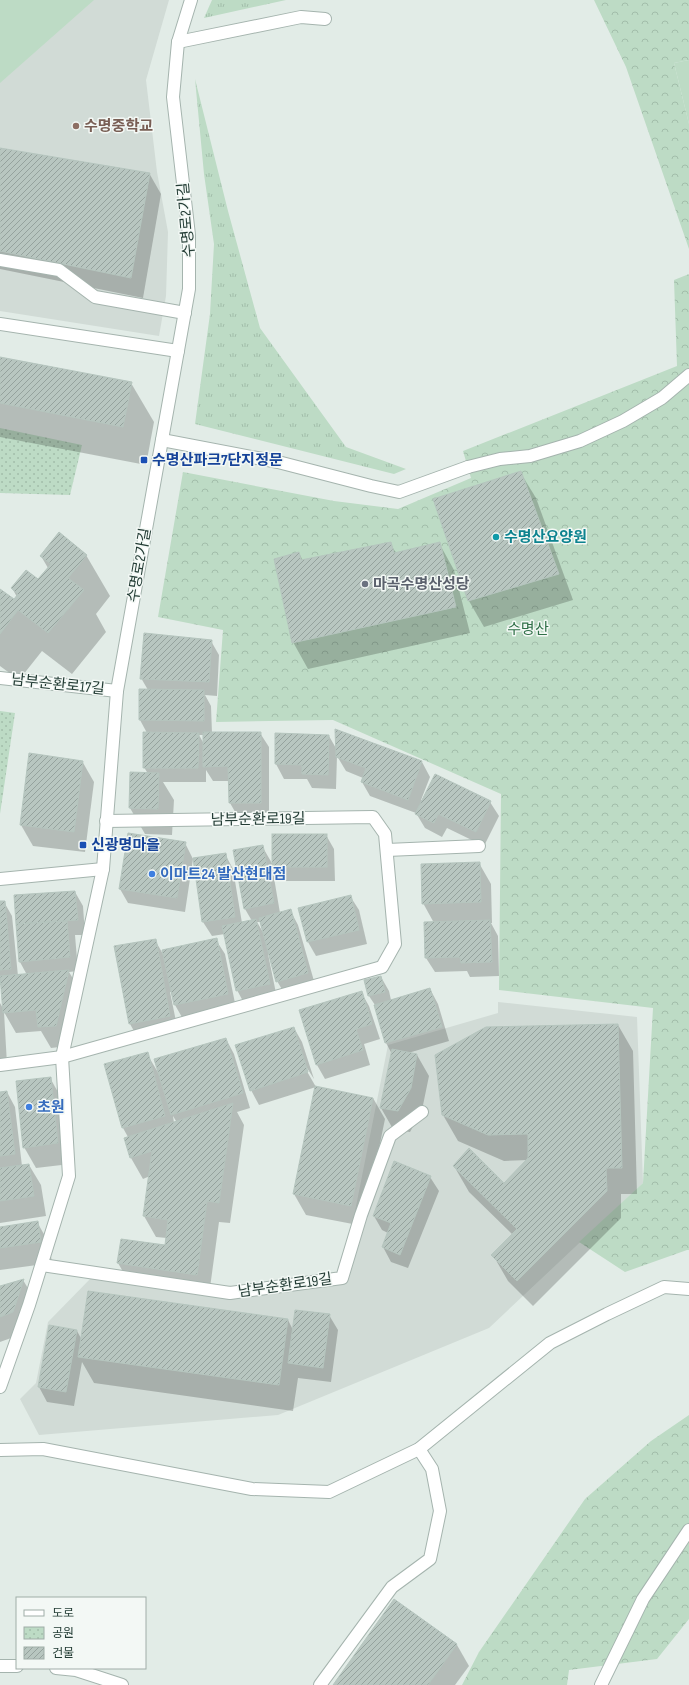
<svg xmlns="http://www.w3.org/2000/svg" width="689" height="1685" viewBox="0 0 689 1685" font-family="'Sofia Sans Condensed','Noto Sans KR',sans-serif">
  <style>
    .built { fill: #d1dbd6 }
    .grass { fill: url(#grass-tufts) }
    .forest { fill: url(#forest-crowns) }
    .park { fill: url(#park-dots) }
    .pitch { fill: #bddbc5 }
    .shadow { fill: #0003; fill-rule: evenodd }
    .building { fill: url(#building-hatch); stroke: #b5c5be }
    .lines { fill: none; stroke-linecap: round; stroke-linejoin: round }
    .service-casing { stroke: #a5b4ae; stroke-width: 14 }
    .pedestrian-casing { stroke: #a5b4ae; stroke-width: 14 }
    .minor-casing { stroke: #a5b4ae; stroke-width: 14 }
    .service { stroke: #fff; stroke-width: 12 }
    .pedestrian { stroke: #fff; stroke-width: 12 }
    .minor { stroke: #fff; stroke-width: 12 }
    .education-dot { fill: #8d6e63; stroke: #f3f8f5; stroke-width: 1.5 }
    .transit-dot { fill: #1a4fb4; stroke: #f3f8f5; stroke-width: 1.5 }
    .culture-dot { fill: #0f9aa8; stroke: #f3f8f5; stroke-width: 1.5 }
    .worship-dot { fill: #6b7280; stroke: #f3f8f5; stroke-width: 1.5 }
    .shop-dot { fill: #3f7fe0; stroke: #f3f8f5; stroke-width: 1.5 }
    .labels { text-anchor: middle; stroke-width: 3; stroke-linejoin: round; paint-order: stroke }
    .education-label { font-size: 15px; font-weight: bold; fill: #785e54; stroke: #f3f8f5; text-anchor: start }
    .street-label { font-size: 15px; fill: #233c35; stroke: #f3f8f5 }
    .transit-label { font-size: 15px; font-weight: bold; fill: #164399; stroke: #f3f8f5; text-anchor: start }
    .culture-label { font-size: 15px; font-weight: bold; fill: #0d838f; stroke: #f3f8f5; text-anchor: start }
    .worship-label { font-size: 15px; font-weight: bold; fill: #5b616d; stroke: #f3f8f5; text-anchor: start }
    .park-label { font-size: 15px; fill: #307048; stroke: #f3f8f5 }
    .shop-label { font-size: 15px; font-weight: bold; fill: #366cbe; stroke: #f3f8f5; text-anchor: start }
  </style>
  <defs>
    <pattern id="grass-tufts" width="24" height="20" patternUnits="userSpaceOnUse"><rect width="24" height="20" fill="#bddbc5"/><path d="M3 7l-1-3M5 7V3M7 7l1-3M15 17l-1-3M17 17v-4M19 17l1-3" fill="none" stroke="#a2bdaa"/></pattern>
    <pattern id="forest-crowns" width="20" height="18" patternUnits="userSpaceOnUse"><rect width="20" height="18" fill="#bddbc5"/><path d="M2 6a3 3 0 1 1 6 0M12 15a3 3 0 1 1 6 0" fill="none" stroke="#a2bdaa"/></pattern>
    <pattern id="park-dots" width="8" height="8" patternUnits="userSpaceOnUse"><rect width="8" height="8" fill="#bddbc5"/><path d="M2 2h.1M6 6h.1" fill="none" stroke="#a2bdaa" stroke-width="1.8" stroke-linecap="round"/></pattern>
    <pattern id="building-hatch" width="6" height="6" patternUnits="userSpaceOnUse"><rect width="6" height="6" fill="#b8c6c0"/><path d="M-1 1l2-2M0 6l6-6M5 7l2-2" fill="none" stroke="#95a29d"/></pattern>
  </defs>
  <rect width="100%" height="100%" fill="#e2ece7"/>
  <g class="built">
    <polygon points="0,0 169,0 146,80 157,172 168,232 166,296 159,336 0,311"/>
    <polygon points="498,1002 637,1017 643,1183 489,1328 278,1415 39,1435 20,1399 36,1383 48,1322 91,1278 228,1299 341,1282 388,1045 498,1013"/>
  </g>
  <g class="grass">
    <polygon points="212,0 286,0 204,18"/>
    <polygon points="195,79 228,211 260,328 346,447 406,469 394,474 195,424 210,314 214,244 204,174"/>
  </g>
  <g class="forest">
    <polygon points="594,0 689,0 689,60 674,63 689,124 689,249 626,67"/>
    <polygon points="689,274 689,1250 687,1250 625,1272 579,1242 643,1183 653,1008 499,990 501,794 333,720 216,722 223,630 158,617 183,472 334,501 398,509 471,478 463,451 677,366 674,280"/>
    <polygon points="689,1415 689,1619 657,1659 569,1670 567,1685 462,1685 479,1652 585,1499 651,1441"/>
  </g>
  <g class="park">
    <polygon points="0,428 82,445 70,495 0,493"/>
    <polygon points="0,711 15,713 0,814"/>
  </g>
  <g class="pitch">
    <polygon points="0,0 94,0 0,83"/>
    <polygon points="689,60 689,124 674,63"/>
  </g>
  <g class="shadow">
    <polygon points="0,149 149,173 161,194 143,298 0,269"/>
    <polygon points="0,358 131,383 154,422 146,465 0,437"/>
    <polygon points="520,472 536,498 573,600 484,627 469,601 434,500"/>
    <polygon points="390,543 396,553 439,543 454,570 470,633 308,669 293,642 299,553 303,561"/>
    <polygon points="86,555 110,596 96,614 106,632 72,674 42,651 19,680 0,666 0,590 14,601 17,597 12,588 38,581 48,568 41,556"/>
    <path d="M211,641L219,655L217,696L205,695L211,706L212,733H260L269,747V817H238L230,803L229,781H213L206,770V782H163L174,800L172,835L145,834L130,808L131,773L148,774L144,767L147,733L140,720L148,690L141,678ZM199,735H204V744Z"/>
    <polygon points="336,730 422,762 430,777 421,800 490,802 499,816 484,846 447,828 442,837 425,828 416,813 370,796 362,782 363,778 346,771 337,756 336,789 312,788 307,779 284,779 276,764 276,734 329,736 337,750"/>
    <polygon points="82,761 94,782 85,852 33,846 21,825"/>
    <path d="M326,835L334,849L335,881H281L272,866L280,913L290,910L298,925L316,988L286,996L277,981L270,954H268L277,998L245,1005L237,990L225,934L212,936L203,922L193,859L185,912L128,903L120,889L185,843L193,859L225,854L233,869L242,923L252,921L245,909L262,846L273,865ZM257,922H261L264,934Z"/>
    <polygon points="479,863 491,884 492,923 491,923 498,936 499,976 470,977 467,971 435,972 426,958 434,923 423,903"/>
    <polygon points="75,892 83,906 85,935 75,935 78,971 69,972 81,992 68,1046 51,1048 41,1031 16,1033 4,1012 7,1064 0,1064 0,1003 4,1010 1,985 0,985 0,902 4,902 12,916 18,976 27,975 20,962 16,896"/>
    <polygon points="350,896 359,910 367,944 316,956 308,942"/>
    <polygon points="155,940 164,956 216,940 225,954 236,1008 183,1019 175,1005 172,992 170,992 178,1031 138,1038 130,1024"/>
    <polygon points="381,977 389,991 391,1000 430,989 438,1004 449,1041 408,1053 417,1055 429,1076 422,1110 410,1132 393,1129 381,1108 392,1054 386,1043 375,1005 369,996 365,981"/>
    <polygon points="361,992 369,1006 380,1039 364,1044 370,1065 325,1079 317,1065"/>
    <polygon points="618,1025 633,1051 637,1194 621,1194 621,1218 533,1306 508,1281 493,1255 513,1235 469,1192 454,1166 504,1184 528,1160 504,1161 458,1141 443,1115"/>
    <polygon points="294,1028 302,1042 314,1079 307,1068 305,1068 316,1087 373,1098 385,1119 363,1226 306,1215 294,1194 316,1087 259,1105 251,1090 237,1045"/>
    <path d="M226,1039L234,1054L250,1108L237,1112L244,1125L230,1223L219,1222L209,1295L130,1284L118,1263L166,1246L167,1238L156,1237L144,1216L150,1176L143,1179L131,1158L125,1138L128,1137L123,1128L147,1054L159,1074ZM173,1116L176,1121V1122L174,1123Z"/>
    <polygon points="50,1078 62,1099 70,1164 36,1168 24,1147"/>
    <polygon points="7,1092 15,1107 22,1166 29,1165 41,1185 46,1216 0,1223 0,1093"/>
    <polygon points="430,1177 439,1191 408,1268 391,1262 383,1247 388,1233 382,1230 374,1216"/>
    <polygon points="37,1222 49,1243 52,1263 0,1270 0,1228"/>
    <polygon points="23,1280 35,1300 25,1333 0,1342 0,1287"/>
    <polygon points="329,1315 338,1330 331,1382 298,1378 293,1411 94,1383 82,1362 74,1406 47,1402 39,1387 50,1326 77,1331 82,1340 288,1320 293,1330"/>
    <polygon points="394,1601 457,1645 469,1666 455,1685 334,1685"/>
  </g>
  <g class="building">
    <polygon points="0,148 150,173 131,278 0,251"/>
    <polygon points="0,357 132,382 123,427 0,403"/>
    <polygon points="521,471 559,574 468,601 433,499"/>
    <polygon points="59,532 87,555 68,578 84,590 48,633 18,610 0,634 0,589 14,599 18,594 11,588 26,570 38,579 51,564 40,556"/>
    <polygon points="391,542 394,553 440,542 456,607 292,643 274,559 299,552 301,560"/>
    <polygon points="144,633 212,640 209,682 140,679"/>
    <polygon points="139,689 204,690 204,721 139,720"/>
    <polygon points="335,729 422,761 408,800 361,782 366,768 336,757"/>
    <polygon points="143,732 199,733 198,768 143,768"/>
    <polygon points="203,732 261,732 261,803 229,803 228,766 203,767"/>
    <polygon points="275,733 329,735 328,775 302,774 302,765 275,764"/>
    <polygon points="29,753 83,761 74,832 20,825"/>
    <polygon points="130,772 159,773 158,809 129,808"/>
    <polygon points="435,774 491,801 476,832 438,814 434,823 415,814"/>
    <polygon points="128,833 186,842 177,898 119,889"/>
    <rect x="272" y="834" width="55" height="33"/>
    <polygon points="263,845 274,903 244,909 233,850"/>
    <polygon points="226,853 235,917 202,922 193,858"/>
    <polygon points="480,862 481,902 422,904 421,864"/>
    <polygon points="75,891 78,920 16,924 14,895"/>
    <polygon points="351,895 359,930 307,942 298,908"/>
    <polygon points="0,901 5,901 11,969 0,970"/>
    <polygon points="291,909 308,973 276,982 259,918"/>
    <polygon points="256,919 270,984 236,991 222,926"/>
    <polygon points="490,920 492,962 461,963 460,957 425,958 424,922"/>
    <polygon points="67,921 70,957 19,962 16,924"/>
    <polygon points="217,938 228,994 174,1005 162,950"/>
    <polygon points="156,939 170,1016 129,1024 114,946"/>
    <polygon points="69,970 56,1026 38,1027 36,1010 3,1013 0,976"/>
    <polygon points="381,976 385,992 368,996 364,980"/>
    <polygon points="430,988 442,1027 385,1043 374,1005"/>
    <polygon points="362,991 372,1024 356,1029 363,1050 316,1065 299,1010"/>
    <polygon points="618,1024 622,1168 606,1168 607,1191 517,1281 491,1255 517,1229 453,1166 469,1148 504,1183 528,1158 528,1134 488,1135 442,1115 435,1055 486,1027"/>
    <polygon points="294,1027 308,1072 250,1091 235,1045"/>
    <polygon points="226,1038 243,1093 171,1115 154,1059"/>
    <polygon points="392,1049 417,1054 411,1088 398,1111 380,1108"/>
    <polygon points="148,1052 165,1116 122,1128 104,1064"/>
    <polygon points="51,1077 58,1143 23,1148 16,1081"/>
    <polygon points="315,1086 373,1098 351,1206 293,1194"/>
    <polygon points="7,1091 15,1154 0,1156 0,1092"/>
    <polygon points="233,1103 219,1203 207,1201 197,1275 117,1263 121,1239 165,1245 168,1220 143,1216 152,1151 130,1158 124,1138"/>
    <polygon points="394,1161 431,1176 400,1255 382,1247 391,1223 373,1216"/>
    <polygon points="29,1164 34,1196 0,1201 0,1168"/>
    <polygon points="38,1221 41,1242 0,1248 0,1227"/>
    <polygon points="24,1279 13,1312 0,1317 0,1286"/>
    <polygon points="88,1291 288,1319 279,1385 78,1357"/>
    <polygon points="295,1310 330,1314 323,1368 288,1363"/>
    <polygon points="49,1325 77,1330 66,1392 38,1387"/>
    <polygon points="394,1599 457,1644 428,1685 333,1685"/>
  </g>
  <g class="lines">
    <g class="service-casing">
      <g id="service">
        <polyline points="178,42 301,17 325,19"/>
        <polyline points="0,260 59,270 95,297 185,313"/>
        <polyline points="0,324 178,351"/>
        <polyline points="387,850 479,846"/>
        <polyline points="42,1265 230,1293 342,1278 361,1215 390,1136 422,1112"/>
        <polyline points="0,1450 43,1449 252,1489 329,1492 419,1449 550,1343 607,1314 664,1287 689,1289"/>
        <polyline points="0,1666 17,1666"/>
        <polyline points="56,1668 76,1670 122,1685"/>
        <polyline points="320,1685 392,1587 430,1559 440,1511 432,1469 419,1449"/>
        <polyline points="601,1685 643,1599 689,1530"/>
      </g>
    </g>
    <g class="pedestrian-casing">
      <polyline id="pedestrian" points="468,467 500,459 530,456 580,441 623,421 662,398 689,375"/>
    </g>
    <g class="minor-casing">
      <g id="minor">
        <polyline points="162,440 278,462 371,486 399,492 468,467"/>
        <polyline points="0,678 117,691"/>
        <polyline points="0,879 103,869"/>
        <polyline points="0,1065 62,1057 382,967 395,944 385,834 373,817 106,821"/>
        <polyline points="0,1387 29,1305 69,1176 62,1057 103,869 117,691 189,289 189,235 173,97 178,42 191,0"/>
      </g>
    </g>
    <use href="#service" class="service"/>
    <use href="#pedestrian" class="pedestrian"/>
    <use href="#minor" class="minor"/>
  </g>
  <circle class="education-dot" cx="76" cy="126" r="4"/>
  <g class="transit-dot">
    <rect x="140" y="456" width="8" height="8" rx="2"/>
    <rect x="79" y="841" width="8" height="8" rx="2"/>
  </g>
  <circle class="culture-dot" cx="496" cy="537" r="4"/>
  <circle class="worship-dot" cx="365" cy="584" r="4"/>
  <g class="shop-dot">
    <circle cx="152" cy="874" r="4"/>
    <circle cx="29" cy="1107" r="4"/>
  </g>
  <g class="labels">
    <g class="education-label">
      <text x="84" y="131">수명중학교</text>
    </g>
    <g class="street-label">
      <text transform="translate(186 220) rotate(-95)" y="5">수명로2가길</text>
      <text transform="translate(139 565) rotate(-80)" y="5">수명로2가길</text>
      <text transform="translate(58 684) rotate(6)" y="5">남부순환로17길</text>
      <text transform="translate(258 819) rotate(-1)" y="5">남부순환로19길</text>
      <text transform="translate(285 1285) rotate(-8)" y="5">남부순환로19길</text>
    </g>
    <g class="transit-label">
      <text x="152" y="465">수명산파크7단지정문</text>
      <text x="91" y="850">신광명마을</text>
    </g>
    <g class="culture-label">
      <text x="504" y="542">수명산요양원</text>
    </g>
    <g class="worship-label">
      <text x="373" y="589">마곡수명산성당</text>
    </g>
    <g class="park-label">
      <text x="528" y="634">수명산</text>
    </g>
    <g class="shop-label">
      <text x="160" y="879">이마트24 발산현대점</text>
      <text x="37" y="1112">초원</text>
    </g>
  </g>
  <rect x="16" y="1597" width="130" height="72" fill="#f3f8f5" stroke="#a0ada8"/>
  <rect x="24" y="1610" width="20" height="6" fill="#ffffff" stroke="#a0ada8"/>
  <text x="52" y="1617" font-size="12" fill="#233c35">도로</text>
  <rect x="24" y="1627" width="20" height="12" fill="url(#park-dots)" stroke="#a0ada8"/>
  <text x="52" y="1637" font-size="12" fill="#233c35">공원</text>
  <rect x="24" y="1647" width="20" height="12" fill="url(#building-hatch)" stroke="#a0ada8"/>
  <text x="52" y="1657" font-size="12" fill="#233c35">건물</text>
</svg>
